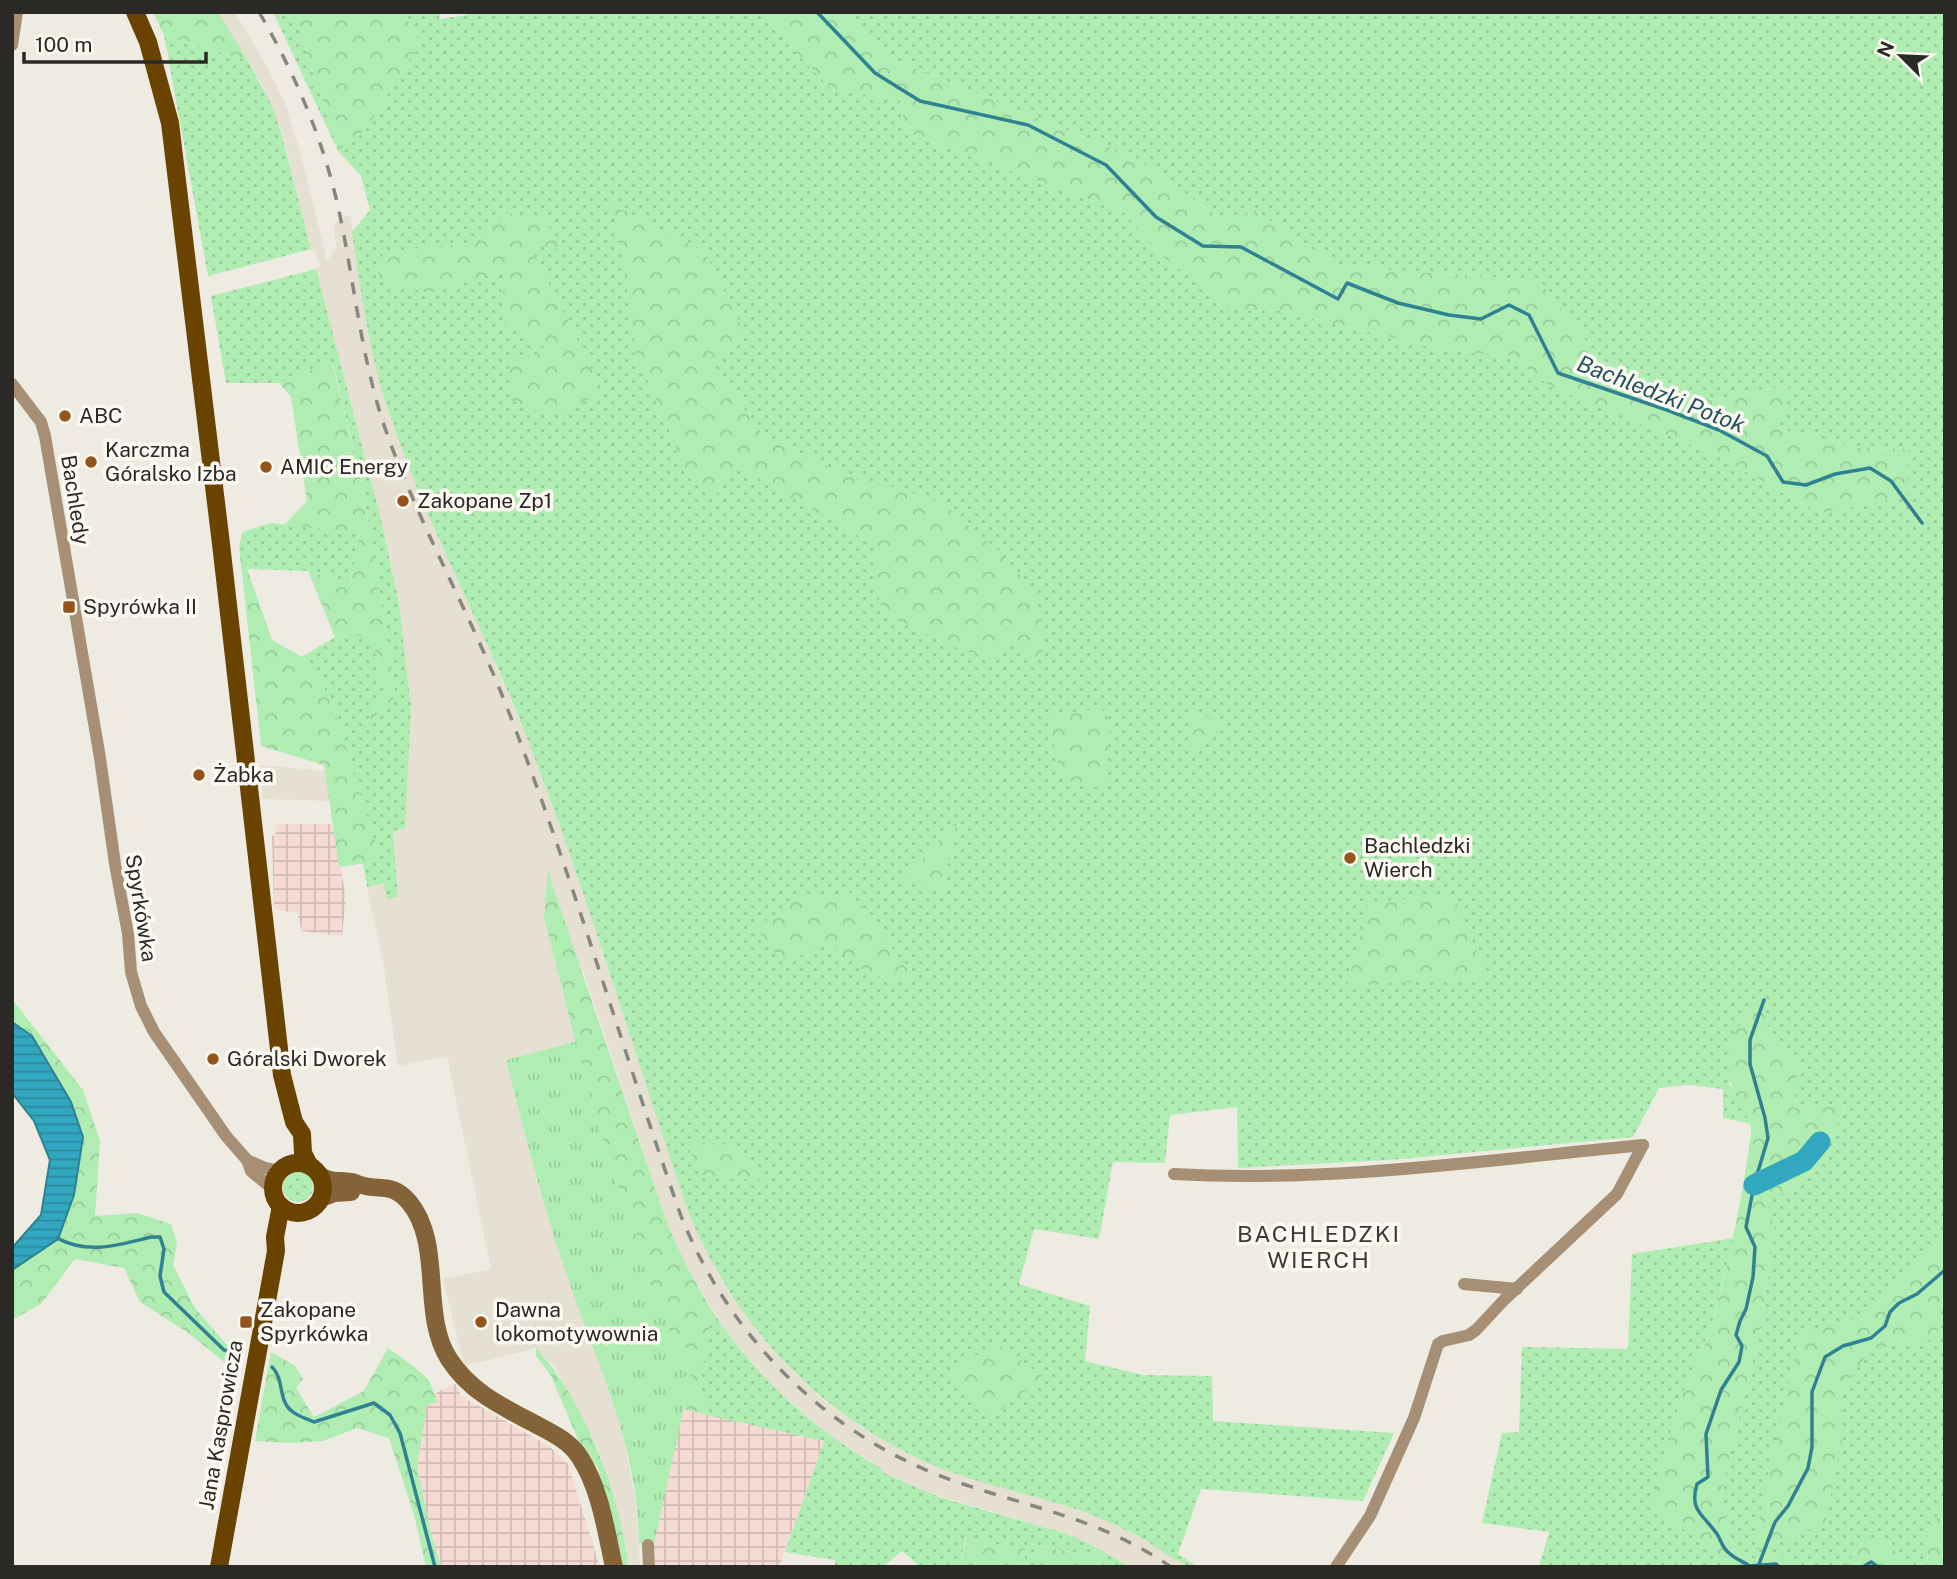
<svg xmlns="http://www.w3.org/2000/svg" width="1957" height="1579" viewBox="0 0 1957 1579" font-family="'Public Sans',sans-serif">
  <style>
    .built { fill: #e5e0d2 }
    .industrial { fill: url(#industrial-grid) }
    .grass { fill: url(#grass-dots) }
    .forest { fill: url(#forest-crowns) }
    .park { fill: url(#park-tufts) }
    .water { fill: url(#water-rules); stroke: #308292; stroke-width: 2 }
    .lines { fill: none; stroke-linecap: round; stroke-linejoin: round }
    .stream { stroke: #308292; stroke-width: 3.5 }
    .river { stroke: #32a8c0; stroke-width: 21 }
    .street { stroke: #a68f74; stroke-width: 12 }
    .secondary { stroke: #846339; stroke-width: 18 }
    .primary { stroke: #6b4300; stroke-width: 18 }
    .rail { stroke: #888681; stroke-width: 3.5; stroke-dasharray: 12 12; stroke-linecap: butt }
    .poi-dot { fill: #94551c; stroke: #fbf9f1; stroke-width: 2.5 }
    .labels { text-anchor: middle; stroke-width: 7; stroke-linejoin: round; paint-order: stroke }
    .poi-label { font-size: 21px; fill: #2a2926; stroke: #fbf9f1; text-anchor: start }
    .street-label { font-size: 21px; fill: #2a2926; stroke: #fbf9f1 }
    .water-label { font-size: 23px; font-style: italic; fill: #23525d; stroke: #fbf9f1 }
    .neighbourhood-label { font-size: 23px; letter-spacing: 2px; fill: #3b3933; stroke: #fbf9f1 }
  </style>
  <defs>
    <pattern id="industrial-grid" width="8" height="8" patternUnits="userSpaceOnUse" patternTransform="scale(1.75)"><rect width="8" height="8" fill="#f5dbd4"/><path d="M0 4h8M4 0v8" fill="none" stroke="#d2bcb6"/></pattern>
    <pattern id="grass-dots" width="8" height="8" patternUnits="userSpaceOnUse" patternTransform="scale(1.75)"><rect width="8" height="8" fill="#b0edb3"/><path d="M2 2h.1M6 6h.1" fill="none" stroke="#98cb9a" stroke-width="1.8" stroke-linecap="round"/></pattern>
    <pattern id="forest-crowns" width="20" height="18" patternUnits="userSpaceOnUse" patternTransform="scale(1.75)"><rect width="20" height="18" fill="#b0edb3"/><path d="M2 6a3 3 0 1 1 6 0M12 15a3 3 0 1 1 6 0" fill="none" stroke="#98cb9a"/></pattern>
    <pattern id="park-tufts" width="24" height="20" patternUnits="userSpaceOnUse" patternTransform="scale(1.75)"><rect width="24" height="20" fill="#b0edb3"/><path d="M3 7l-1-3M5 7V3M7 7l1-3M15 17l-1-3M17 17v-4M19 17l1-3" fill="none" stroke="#98cb9a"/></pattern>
    <pattern id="water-rules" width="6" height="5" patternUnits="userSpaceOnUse" patternTransform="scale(1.75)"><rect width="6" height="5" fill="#32a8c0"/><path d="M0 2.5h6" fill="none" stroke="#2b899c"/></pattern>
  </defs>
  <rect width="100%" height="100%" fill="#eeebe3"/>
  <g class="built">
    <polygon points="218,12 235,12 268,68 285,103 301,155 327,261 336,248 334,223 350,214 367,327 387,409 408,464 529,742 569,849 689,1214 719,1277 760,1335 792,1371 826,1402 865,1430 906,1452 950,1471 1072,1508 1110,1522 1143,1539 1189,1567 1131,1567 1082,1540 1064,1533 923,1491 921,1488 884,1473 880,1468 832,1437 774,1388 726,1332 687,1267 667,1223 583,970 544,918 577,1041 506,1060 540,1192 564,1267 607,1386 622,1432 636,1501 640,1567 628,1567 615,1504 598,1448 555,1368 536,1348 464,1366 443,1279 491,1269 447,1056 398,1066 383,961 367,887 384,883 398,897 393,830 411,707 399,603 380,515 316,269 320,266 315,250 311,249 282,132 262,85"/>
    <polygon points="260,765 325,771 329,801 263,799"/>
  </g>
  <g class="industrial">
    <polygon points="275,824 333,824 346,898 342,936 302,931 297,912 281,911 274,908 272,836 276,833"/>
    <polygon points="456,1384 461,1396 549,1446 568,1464 600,1567 441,1567 431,1533 417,1466 427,1405 436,1402 434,1395 439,1391"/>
    <polygon points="683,1409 824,1441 779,1567 655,1567 654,1544"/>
  </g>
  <g class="grass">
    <path d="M273,12H296L297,23L338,150L420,44L404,12H441L439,19L466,15V12H767L776,31L831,89L900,100L906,132L1125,213L1158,253L1235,310L1281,311L1448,351L1511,356L1550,386L1716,455L1819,513L1908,449L1862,448L1777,429L1792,385L1710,400L1603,363L1540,281L1338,266L1256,211L1220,218L1136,158L889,58L844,12H1945V1502L1927,1539L1928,1567H1906L1889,1541L1862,1543L1845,1567H1796L1775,1553L1746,1560L1733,1547L1721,1494L1760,1330L1775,1230L1766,1204L1818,1169L1846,1105L1794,1108L1798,1060L1770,1034L1729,1083L1752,1124L1723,1118V1089L1689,1085L1659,1088L1633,1137L1390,1160L1238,1168L1237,1107L1170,1115L1165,1163L1113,1162L1099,1239L1034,1229L1019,1284L1090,1306L1085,1361L1143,1375L1212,1376L1213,1421L1394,1433L1363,1501L1201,1489L1178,1554L1198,1567C1179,1567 1160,1548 1143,1539C1127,1530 1111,1523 1095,1516C1047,1497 996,1489 948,1471C828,1425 738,1332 689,1214C635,1057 589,898 529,743C486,632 427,526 389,413C369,354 361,292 352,232L370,210L361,176L338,151Z"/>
    <polygon points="164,35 248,61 273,108 281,132 311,249 208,276"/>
    <polygon points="316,269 380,515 399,603 411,707 405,828 393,831 398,897 387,899 384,883 367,887 363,863 380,860 330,697 302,657 335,637 371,635 384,689 366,724 396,696 364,495 333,363 279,383 226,383 211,296"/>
    <polygon points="270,523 359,532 350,585 308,571 246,569 239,546 243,532"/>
    <circle cx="298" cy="1187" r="15"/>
    <polygon points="1734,1238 1711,1328 1681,1398 1658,1481 1718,1549 1721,1567 1539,1567 1549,1532 1482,1523 1502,1433 1519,1432 1522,1347 1628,1349 1632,1254"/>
    <path d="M712,1311C756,1377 812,1428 880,1468L884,1473L939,1497L1064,1533L1082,1540L1131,1567H1102L1105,1555L1064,1551L1032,1544L1041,1567H1023L1026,1549L965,1539L960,1567H920L902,1551L883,1567H835V1560L785,1552L824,1441L707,1415L700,1386Z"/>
  </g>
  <g class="forest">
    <polygon points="153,12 218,12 248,61 164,35"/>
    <polygon points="296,12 404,12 420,44 365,130 338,151 297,23"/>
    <polygon points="767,12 844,12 889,58 1136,158 1220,218 1256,211 1338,266 1540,281 1603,363 1710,400 1793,385 1777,429 1862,448 1908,449 1908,497 1819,513 1716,455 1550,386 1511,356 1448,351 1281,311 1235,310 1158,253 1125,213 906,132 900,100 831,89 776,31"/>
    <polygon points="611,204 705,252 743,329 713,364 762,434 849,477 880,483 938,501 997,549 1034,591 1046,645 1037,661 1012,640 989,658 948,645 883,612 875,587 876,546 733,464 716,496 690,479 636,353 625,275"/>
    <polygon points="507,213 542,216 566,251 529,244 604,393 549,417 509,399 509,361 551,351 504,325 503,272 429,293 377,281 383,252 478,242"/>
    <polygon points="332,362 364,495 396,696 365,726 384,689 371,635 335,637 308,571 350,585 359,533 284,525 307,501 291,397 279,383"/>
    <polygon points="239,546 272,640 302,657 330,697 381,861 339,867 324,765 261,746"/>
    <polygon points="1101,708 1111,722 1105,789 1062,779 1047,718"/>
    <polygon points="1190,710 1229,726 1192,749"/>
    <polygon points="957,821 942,890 903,880"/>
    <polygon points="548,872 667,1223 687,1267 712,1311 700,1386 707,1415 683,1409 696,1353 671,1339 664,1308 648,1280 635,1245 589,1094 544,918"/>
    <polygon points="851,893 915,980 871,976 823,939 786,966 756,928 799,897"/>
    <polygon points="1452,894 1488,977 1347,986 1369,903"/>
    <polygon points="12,999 83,1090 100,1141 95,1216 137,1213 171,1224 177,1242 173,1265 195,1308 226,1344 239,1348 237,1366 223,1361 187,1332 140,1302 124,1268 75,1259 41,1304 12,1320 12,1270 22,1264 74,1195 32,1036 12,1022"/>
    <path d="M1761,1002L1770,1034L1798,1060L1794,1108L1846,1104L1820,1167L1767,1204L1775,1230L1760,1330L1721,1494L1733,1547L1746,1560L1775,1552L1796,1567H1721L1717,1549L1653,1511C1659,1473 1668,1434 1681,1398C1689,1373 1704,1350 1712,1325C1730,1261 1742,1198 1751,1133C1752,1121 1745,1115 1740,1104C1718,1065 1727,1030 1761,1002Z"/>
    <polygon points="684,1141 734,1145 766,1180 705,1178"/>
    <polygon points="1945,1238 1945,1298 1937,1308 1938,1339 1871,1349 1839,1394 1844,1432 1825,1524 1755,1550 1765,1487 1799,1336 1855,1318"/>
    <polygon points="995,1343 1043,1376 995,1415 947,1375"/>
    <polygon points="388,1348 416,1368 429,1380 437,1402 427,1405 417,1466 431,1533 441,1567 426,1567 414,1515 389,1438 357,1428 323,1441 290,1443 255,1441 271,1352 295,1366 303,1379 296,1388 314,1417 364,1391"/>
    <path d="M536,1348C586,1402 620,1495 628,1567H623L598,1468L579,1442L551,1376L536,1356Z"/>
    <polygon points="1945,1502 1945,1567 1928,1567 1927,1539"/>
    <polygon points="966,1539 1026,1549 1023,1567 960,1567"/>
    <polygon points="1889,1541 1906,1567 1845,1567 1862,1543"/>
    <polygon points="1031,1544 1064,1551 1106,1555 1102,1567 1041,1567"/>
  </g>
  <path class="park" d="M577,1041L589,1094L635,1245L648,1280L664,1308L671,1339L696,1353L654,1544L639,1545C638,1530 638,1513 636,1498C625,1418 590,1345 565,1270C541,1201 524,1130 506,1060Z"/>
  <polygon class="water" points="12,1022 32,1036 71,1102 83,1137 74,1195 58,1239 12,1270 12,1248 41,1215 50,1160 34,1121 12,1093"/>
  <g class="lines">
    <g class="stream">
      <polyline points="817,12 875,73 920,101 1028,125 1106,165 1156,217 1203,246 1241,247 1338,299 1347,283 1398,303 1449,315 1481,319 1509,305 1529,315 1558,373 1667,410 1719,430 1767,456 1783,482 1806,485 1835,474 1870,468 1891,481 1922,523"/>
      <path d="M57,1238C88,1255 119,1245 151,1237H160L164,1249L160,1276L164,1292L224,1350L238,1354"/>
      <path d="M272,1367C285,1379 277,1401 293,1412C299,1417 308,1419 314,1422L374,1403L390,1415L400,1433L435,1567"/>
      <polyline points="1759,1564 1775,1522 1788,1506 1808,1468 1812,1447 1812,1392 1825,1357 1843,1346 1871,1338 1885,1326 1890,1312 1899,1303 1917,1294 1945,1270"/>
      <path d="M1748,1565C1742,1561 1734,1558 1729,1553C1722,1548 1721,1540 1717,1534C1703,1514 1689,1511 1697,1484L1708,1477L1706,1434L1721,1390L1739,1362L1742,1346L1736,1335L1740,1321L1746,1309L1753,1277L1755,1247L1746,1227L1754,1185L1768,1138L1765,1118L1750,1064V1040L1764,1000"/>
      <polyline points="1748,1566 1776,1564 1779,1567"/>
      <polyline points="1863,1567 1871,1562 1878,1567"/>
    </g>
    <polyline class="river" points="1754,1185 1804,1161 1820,1142"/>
    <g class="street">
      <polyline points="12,45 17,12"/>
      <polyline points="12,384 41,422 45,436 100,758 115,864 128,934 131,972 141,1006 154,1032 226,1136 247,1160 251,1171 274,1190"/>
      <polyline points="247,1160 265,1168 280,1171"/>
      <path d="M1174,1174C1330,1183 1488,1160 1643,1145"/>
      <polyline points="1464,1284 1517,1289"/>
      <polyline points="648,1545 649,1567"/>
      <polyline points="1336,1567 1370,1516 1414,1418 1438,1344 1443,1341 1469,1335 1476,1330 1504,1300 1617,1194 1643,1145"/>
    </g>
    <g class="secondary">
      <path d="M321,1176C331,1183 340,1180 351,1182C355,1182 358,1185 361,1185C381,1191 392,1182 409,1202C444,1244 420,1314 449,1359C470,1392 503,1407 537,1425C552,1433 569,1441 579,1456C600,1487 606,1531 614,1567"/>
      <polyline points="321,1198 334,1193 351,1192"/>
    </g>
    <g class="primary">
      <polyline points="135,12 148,42 170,123 221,544 282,1075 294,1122 302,1134 303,1153 309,1165"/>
      <circle cx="298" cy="1188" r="25"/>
      <polyline points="219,1567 276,1251 275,1237 281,1206"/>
    </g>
    <path class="rail" d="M259,12C294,72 321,134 337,202C354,277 360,355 385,428C418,523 469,611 506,705C572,873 621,1046 681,1216C731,1341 832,1440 960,1483C1036,1509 1103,1520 1171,1567"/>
  </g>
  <g class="poi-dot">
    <circle cx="65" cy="416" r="7"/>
    <circle cx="91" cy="462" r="7"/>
    <circle cx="266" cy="467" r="7"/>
    <circle cx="403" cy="501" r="7"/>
    <rect x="62" y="600" width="14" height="14" rx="3.5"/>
    <circle cx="199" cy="775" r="7"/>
    <circle cx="1350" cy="858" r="7"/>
    <circle cx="213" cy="1059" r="7"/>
    <rect x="239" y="1315" width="14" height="14" rx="3.5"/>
    <circle cx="481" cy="1322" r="7"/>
  </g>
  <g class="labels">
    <g class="poi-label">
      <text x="79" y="423">ABC</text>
      <text x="105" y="457">Karczma<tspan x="105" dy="24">Góralsko Izba</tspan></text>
      <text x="280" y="474">AMIC Energy</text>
      <text x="417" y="508">Zakopane Zp1</text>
      <text x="83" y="614">Spyrówka II</text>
      <text x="213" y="782">Żabka</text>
      <text x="1364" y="853">Bachledzki<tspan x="1364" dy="24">Wierch</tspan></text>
      <text x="227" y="1066">Góralski Dworek</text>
      <text x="260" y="1317">Zakopane<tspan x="260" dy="24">Spyrkówka</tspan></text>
      <text x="495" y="1317">Dawna<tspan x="495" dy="24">lokomotywownia</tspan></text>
    </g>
    <g class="street-label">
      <text transform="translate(75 500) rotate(81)" y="7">Bachledy</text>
      <text transform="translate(141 908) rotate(81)" y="7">Spyrkówka</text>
      <text transform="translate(221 1425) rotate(-80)" y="7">Jana Kasprowicza</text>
    </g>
    <g class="water-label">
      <text transform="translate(1661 394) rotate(21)" y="8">Bachledzki Potok</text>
    </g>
    <g class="neighbourhood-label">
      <text x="1319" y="1242">BACHLEDZKI<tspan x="1319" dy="26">WIERCH</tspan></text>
    </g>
  </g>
  <rect width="1957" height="1579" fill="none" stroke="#2a2926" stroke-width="28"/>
  <g transform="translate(1901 56) rotate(294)" stroke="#fbf9f1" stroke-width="5" paint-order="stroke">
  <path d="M0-5L12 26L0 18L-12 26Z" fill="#2a2926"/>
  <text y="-10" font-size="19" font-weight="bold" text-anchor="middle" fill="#2a2926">N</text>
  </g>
  <path d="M24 52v10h182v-10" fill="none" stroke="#2a2926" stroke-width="3.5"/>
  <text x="35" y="52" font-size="21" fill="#2a2926" stroke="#fbf9f1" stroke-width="5" paint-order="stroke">100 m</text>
</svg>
